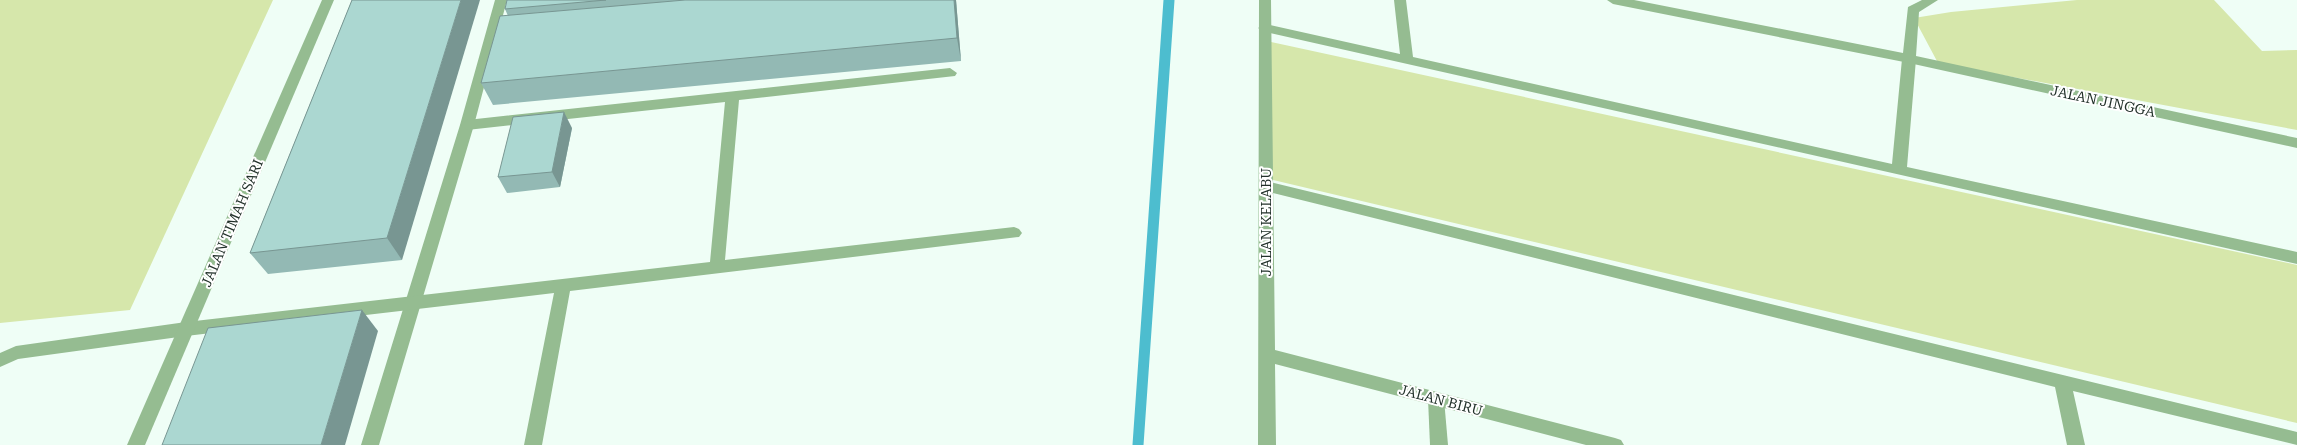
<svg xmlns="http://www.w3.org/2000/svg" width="2297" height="445" viewBox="0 0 2297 445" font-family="'Roboto Serif',serif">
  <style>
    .green { fill: #d6e7ab }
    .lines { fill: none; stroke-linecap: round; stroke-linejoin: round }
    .stream { stroke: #4dbdcf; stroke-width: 11 }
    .service { fill: #95bc91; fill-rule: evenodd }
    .minor { fill: #95bc91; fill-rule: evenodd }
    .tertiary { fill: #95bc91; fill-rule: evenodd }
    .wall { fill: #93b9b4 }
    .shaded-wall { fill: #789692 }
    .building { fill: #abd7d1; stroke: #789692 }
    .labels { text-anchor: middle; stroke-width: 4; stroke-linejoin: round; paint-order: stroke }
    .street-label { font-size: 14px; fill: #22312a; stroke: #fff }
  </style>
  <rect width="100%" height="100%" fill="#effef6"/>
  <g class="green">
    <polygon points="0,0 273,0 130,310 0,323"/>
    <polygon points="2077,0 2214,0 2262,51 2297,50 2297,130 1938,63 1914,18 1951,12"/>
    <polygon points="1267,41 2297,265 2297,423 1269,179"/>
  </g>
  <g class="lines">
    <polyline class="stream" points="1138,445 1169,0"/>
    <g class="service">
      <polygon points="495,0 507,0 474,125 379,445 361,445 460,125"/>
      <polygon points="1394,0 1406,0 1413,57 1892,164 1902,59 1909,55 1914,56 1916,59 1907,167 2297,252 2297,264 1265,32 1258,28 1265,24 1400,54"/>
      <polygon points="1266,181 2297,432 2297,445 2073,391 2085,445 2067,445 2055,387 1261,190 1259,186 1261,182"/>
      <polygon points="186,322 192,324 194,329 192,334 186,336 18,359 0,367 0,353 16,346"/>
      <polygon points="1436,392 1442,394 1444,399 1448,445 1430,445 1428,399 1430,394"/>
    </g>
    <g class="minor">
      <polygon points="1259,0 1271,0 1275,350 1615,438 1621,440 1624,445 1586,445 1275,364 1276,445 1258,445"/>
      <polygon points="1607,0 1634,0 1903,53 1908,7 1922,0 1938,0 1919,12 1916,56 2297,138 2297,148 1909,63 1613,4"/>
      <polygon points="950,68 957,73 955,76 739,100 725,260 1014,227 1019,229 1022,233 1019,237 570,291 542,445 524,445 554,293 186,336 180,334 178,329 180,324 186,322 710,262 725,102 467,130 460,125 467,120"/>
    </g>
    <polygon class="tertiary" points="322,0 334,0 145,445 127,445"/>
  </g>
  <g class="wall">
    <polygon points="352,0 402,260 268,274 250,253"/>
    <polygon points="507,0 956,0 961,61 493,105 481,83 508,16 505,9"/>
    <polygon points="572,128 560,187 507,193 498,177"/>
  </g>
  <g class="shaded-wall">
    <polygon points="461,0 480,0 402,260 387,238"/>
    <polygon points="954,0 956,0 961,61 957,38"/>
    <polygon points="564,112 572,128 560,187 552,172"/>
    <polygon points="362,310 378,331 345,445 321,445"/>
  </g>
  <g class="building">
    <polygon points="352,0 461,0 387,238 250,253"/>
    <polygon points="507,0 606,0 505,9"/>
    <polygon points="685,0 954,0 957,38 481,83 500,16"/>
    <polygon points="564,112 552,172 498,177 513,117"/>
    <polygon points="362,310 321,445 162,445 208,328"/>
  </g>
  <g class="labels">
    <g class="street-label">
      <text transform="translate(2103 101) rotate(12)" y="5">JALAN JINGGA</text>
      <text transform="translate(1266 222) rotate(-90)" y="5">JALAN KELABU</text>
      <text transform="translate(232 223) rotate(-67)" y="5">JALAN TIMAH SARI</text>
      <text transform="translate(1441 400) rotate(15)" y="5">JALAN BIRU</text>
    </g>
  </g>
</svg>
